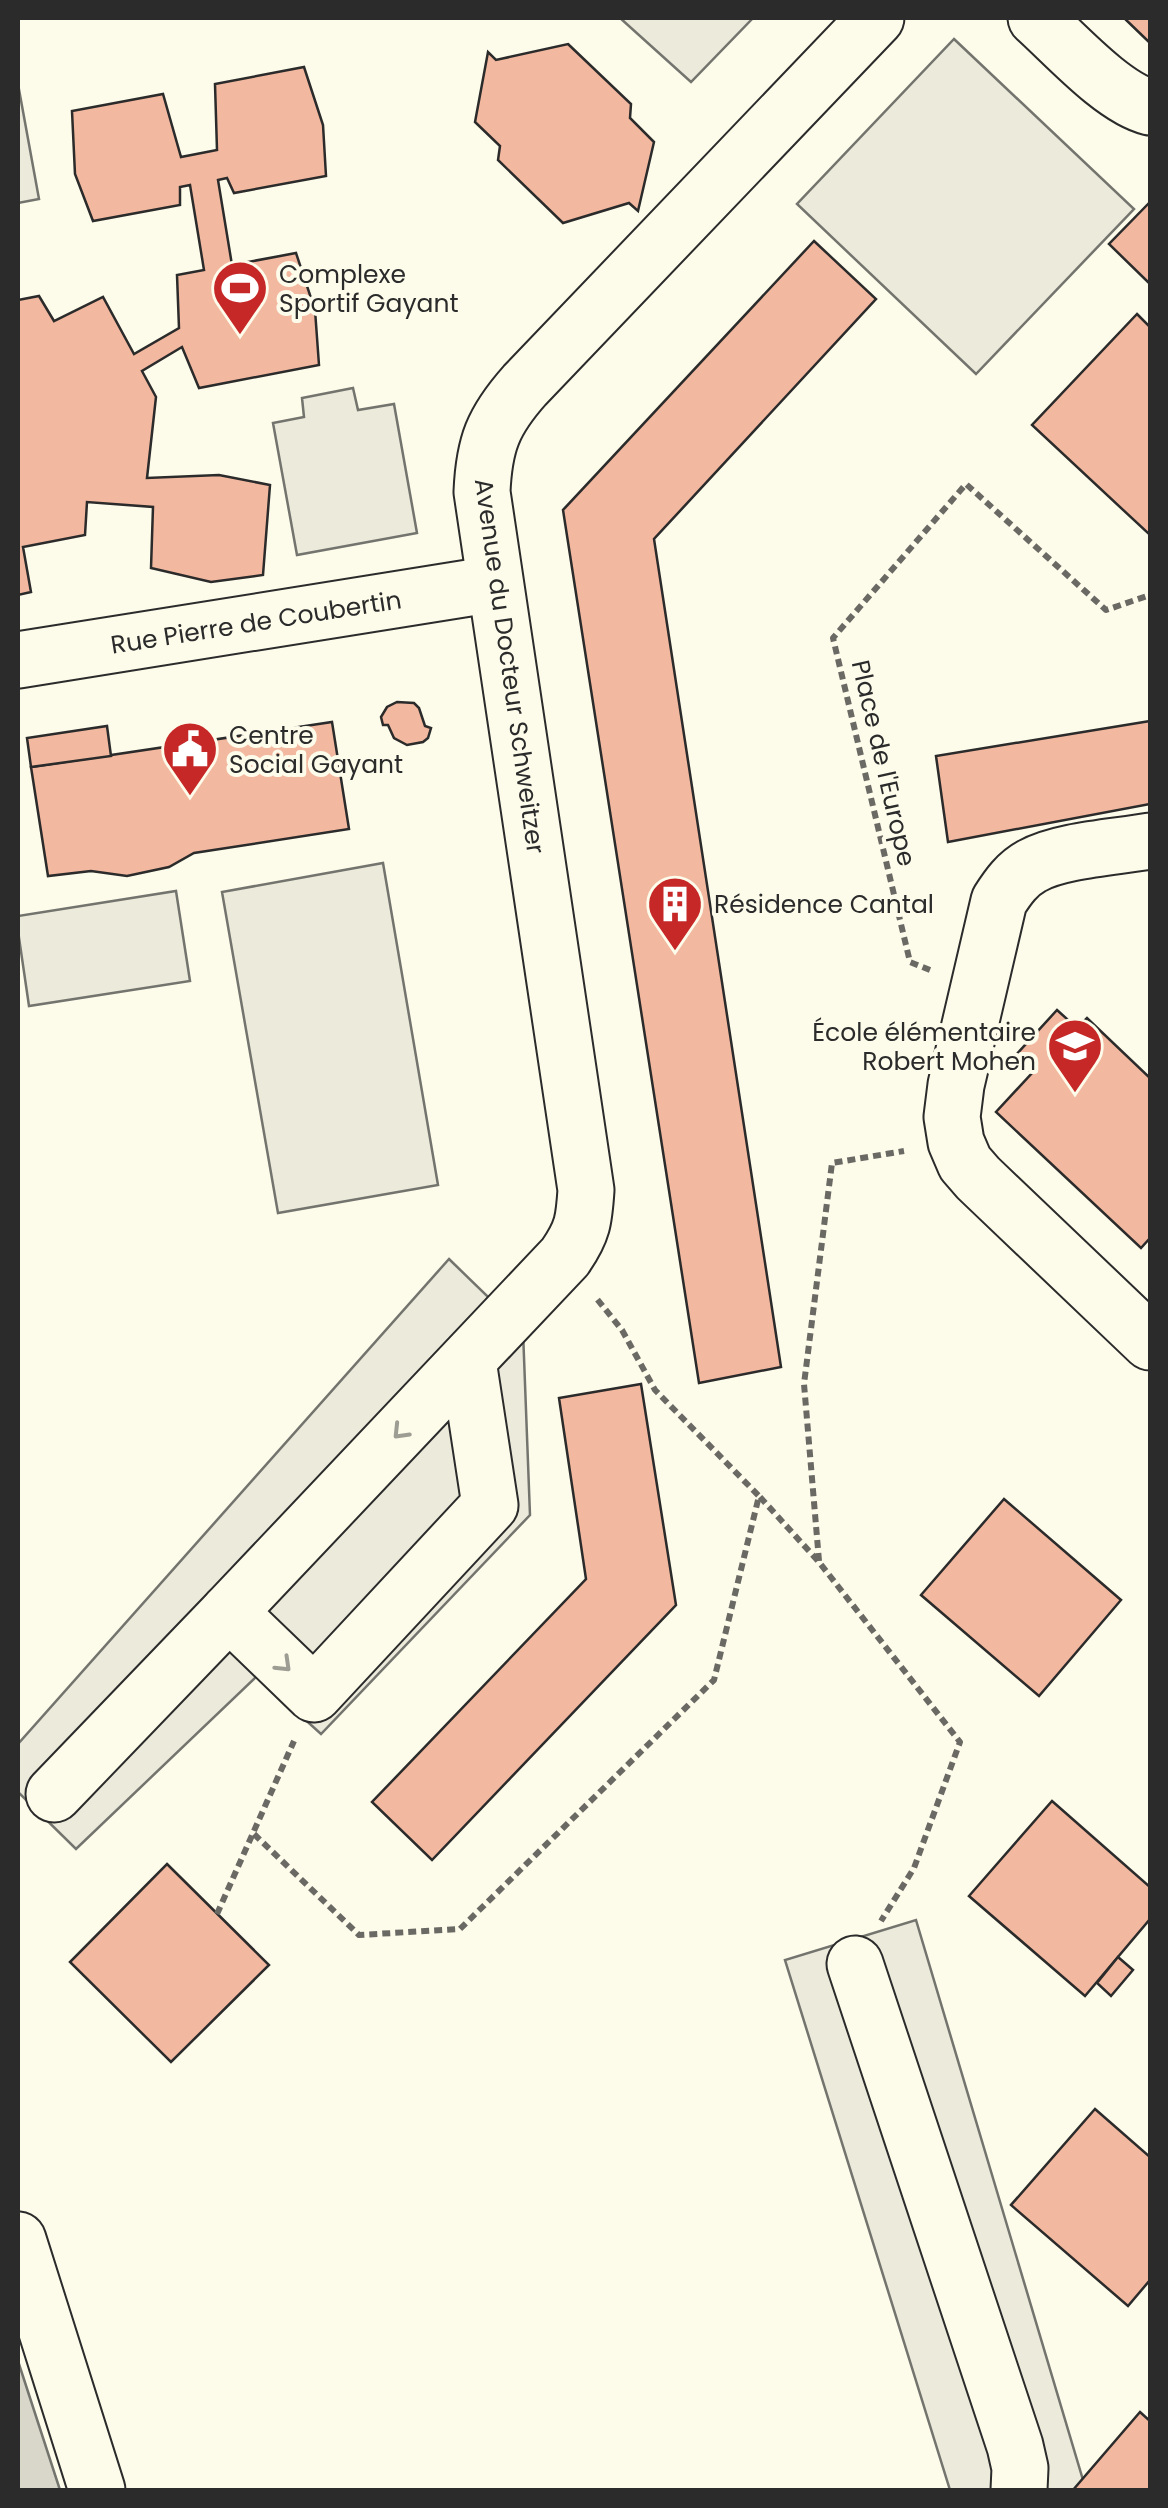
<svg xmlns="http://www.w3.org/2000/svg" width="1168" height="2508" viewBox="0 0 1168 2508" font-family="Poppins,sans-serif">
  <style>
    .green { fill: #ecebdb; stroke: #74746e; stroke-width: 2.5 }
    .parking { fill: #eceadb; stroke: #74746e; stroke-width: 2.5 }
    .water { fill: #d8d7c9; stroke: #74746e; stroke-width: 2.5 }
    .building { fill: #f2b8a0; stroke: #2b2b2b; stroke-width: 2.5 }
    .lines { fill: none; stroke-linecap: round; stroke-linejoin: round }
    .minor-casing { stroke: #2b2b2b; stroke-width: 59 }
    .path { stroke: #6a6964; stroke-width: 6; stroke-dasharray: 8 5; stroke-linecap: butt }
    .minor { stroke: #fdfbea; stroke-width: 55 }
    .oneway { stroke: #9e9d94 }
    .labels { text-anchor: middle; stroke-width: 8; stroke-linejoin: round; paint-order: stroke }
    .poi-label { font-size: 25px; fill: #2b2b2b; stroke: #fdfbea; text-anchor: start }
    .street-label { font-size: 25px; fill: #2b2b2b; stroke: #fdfbea }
  </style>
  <rect width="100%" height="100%" fill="#fdfbea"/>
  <g class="green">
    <polygon points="383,863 438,1185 278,1213 222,892"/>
    <polygon points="176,891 190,981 29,1006 18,931 18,916"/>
  </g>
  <g class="parking">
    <polygon points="620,18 753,18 691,82"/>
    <polygon points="954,39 1134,209 976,374 797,204"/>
    <polygon points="18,84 39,199 18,203"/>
    <polygon points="353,388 358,410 394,404 417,533 297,555 273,423 304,417 302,398"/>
    <polygon points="449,1259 523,1331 530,1515 321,1734 257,1676 76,1849 18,1792 18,1744"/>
    <polygon points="916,1920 1086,2490 950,2490 785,1960"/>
  </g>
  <polygon class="water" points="18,2361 60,2490 18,2490"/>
  <g class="building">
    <polygon points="1124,18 1150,18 1150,43"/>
    <polygon points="568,44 631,104 630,118 654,142 638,211 629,203 563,223 498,160 500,146 475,122 488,52 496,60"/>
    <polygon points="304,67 323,125 326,176 234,193 227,178 218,180 232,265 296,253 315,310 319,365 199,388 182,347 142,371 156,397 147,478 219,475 270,485 263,575 211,582 151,568 153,507 87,502 85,535 23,547 31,592 18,595 18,300 39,296 54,321 103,297 134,354 179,328 177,275 204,270 190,185 180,187 180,205 93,221 75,174 72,111 163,94 181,157 217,150 215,84"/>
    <polygon points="1150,202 1150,284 1109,244"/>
    <polygon points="814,241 876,299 654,539 781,1367 699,1383 563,510"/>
    <polygon points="1137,314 1150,327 1150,535 1032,425"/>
    <polygon points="397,702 414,703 419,708 425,726 431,728 428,738 423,742 407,745 394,738 388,725 383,725 381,717 387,707"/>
    <polygon points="1150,721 1150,804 948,842 936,756"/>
    <polygon points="332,722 349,829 194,853 169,867 127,876 91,871 48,876 31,767"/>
    <polygon points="107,726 111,756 31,767 27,738"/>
    <polygon points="1057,1010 1077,1028 1087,1018 1150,1078 1150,1238 1141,1248 996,1112 1032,1073 1014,1057"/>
    <polygon points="641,1384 676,1605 432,1860 372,1802 586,1579 559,1398"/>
    <polygon points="1004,1499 1121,1600 1039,1696 921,1595"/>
    <polygon points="1052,1801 1150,1887 1150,1919 1085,1996 969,1896"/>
    <polygon points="167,1864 269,1965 171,2062 70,1962"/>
    <polygon points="1118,1957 1133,1970 1111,1996 1097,1983"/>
    <polygon points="1095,2109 1150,2157 1150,2280 1128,2306 1011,2205"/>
    <polygon points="1140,2412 1150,2421 1150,2490 1073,2490"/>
  </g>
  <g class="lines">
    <g class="minor-casing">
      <g id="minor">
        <path d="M1036,18C1065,44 1113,98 1150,107"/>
        <polyline points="18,660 494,584"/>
        <path d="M1150,841C1117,847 1060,850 1032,866C1017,874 1008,887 999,901L956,1085L952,1117L956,1142L965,1163L978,1178L1150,1342"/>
        <path d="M468,1361L490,1505L314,1694L229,1612L565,1257C583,1231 584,1220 586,1190L482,492C484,444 493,421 525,385L876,18"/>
        <polyline points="54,1794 229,1612"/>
        <polyline points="855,1964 1015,2446 1020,2468 1019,2490"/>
        <polyline points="18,2240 97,2490"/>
      </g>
    </g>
    <g class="path">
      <polyline points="930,970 910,962 833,638 966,484 1106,610 1150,595"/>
      <polyline points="760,1497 819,1562 960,1742 914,1868 881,1921"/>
      <polyline points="819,1561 804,1384 832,1163 904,1151"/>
      <polyline points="254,1834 359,1935 460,1929 714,1680 759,1496 655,1390 622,1330 597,1299"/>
      <polyline points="217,1914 294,1741"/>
    </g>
    <use href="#minor" class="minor"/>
  </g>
  <defs><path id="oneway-chevron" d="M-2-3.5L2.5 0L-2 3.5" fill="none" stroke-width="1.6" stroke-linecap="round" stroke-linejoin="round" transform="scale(2.5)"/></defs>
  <g class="oneway">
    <use href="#oneway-chevron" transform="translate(400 1432) rotate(134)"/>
    <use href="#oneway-chevron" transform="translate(284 1665) rotate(44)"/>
  </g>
  <defs>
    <g id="stadium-pin" transform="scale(2.875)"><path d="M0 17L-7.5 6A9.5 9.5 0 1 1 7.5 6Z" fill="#c62828" stroke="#fdfbea"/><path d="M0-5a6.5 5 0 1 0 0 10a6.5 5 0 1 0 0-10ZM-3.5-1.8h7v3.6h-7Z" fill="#fff"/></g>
    <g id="civic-pin" transform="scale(2.875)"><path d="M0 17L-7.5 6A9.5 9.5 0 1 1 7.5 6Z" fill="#c62828" stroke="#fdfbea"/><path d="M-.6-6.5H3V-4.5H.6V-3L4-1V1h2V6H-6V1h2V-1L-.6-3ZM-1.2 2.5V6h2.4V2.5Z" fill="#fff"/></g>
    <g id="building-pin" transform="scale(2.875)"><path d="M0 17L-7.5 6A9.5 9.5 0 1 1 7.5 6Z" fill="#c62828" stroke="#fdfbea"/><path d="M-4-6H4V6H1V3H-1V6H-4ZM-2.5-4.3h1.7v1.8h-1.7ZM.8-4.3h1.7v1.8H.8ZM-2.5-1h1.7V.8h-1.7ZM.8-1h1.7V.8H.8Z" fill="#fff"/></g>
    <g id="school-pin" transform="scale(2.875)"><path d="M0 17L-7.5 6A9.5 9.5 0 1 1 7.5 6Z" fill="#c62828" stroke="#fdfbea"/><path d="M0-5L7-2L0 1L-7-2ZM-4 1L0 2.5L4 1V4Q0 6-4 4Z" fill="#fff"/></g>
  </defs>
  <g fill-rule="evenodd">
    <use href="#stadium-pin" x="240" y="288"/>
    <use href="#civic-pin" x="190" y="749"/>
    <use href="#building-pin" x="675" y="904"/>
    <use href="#school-pin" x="1075" y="1046"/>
  </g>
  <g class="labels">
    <g class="poi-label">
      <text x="279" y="283">Complexe<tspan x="279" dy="29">Sportif Gayant</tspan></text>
      <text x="229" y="744">Centre<tspan x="229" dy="29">Social Gayant</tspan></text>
      <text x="714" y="913">Résidence Cantal</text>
      <text x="1036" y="1041" text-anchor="end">École élémentaire<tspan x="1036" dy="29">Robert Mohen</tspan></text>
    </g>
    <g class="street-label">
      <text transform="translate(256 622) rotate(-9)" y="9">Rue Pierre de Coubertin</text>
      <text transform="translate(510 666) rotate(82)" y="9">Avenue du Docteur Schweitzer</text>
      <text transform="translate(884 763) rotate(77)" y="9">Place de l'Europe</text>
    </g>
  </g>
  <rect width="1168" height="2508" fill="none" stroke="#2b2b2b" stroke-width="40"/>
</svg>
